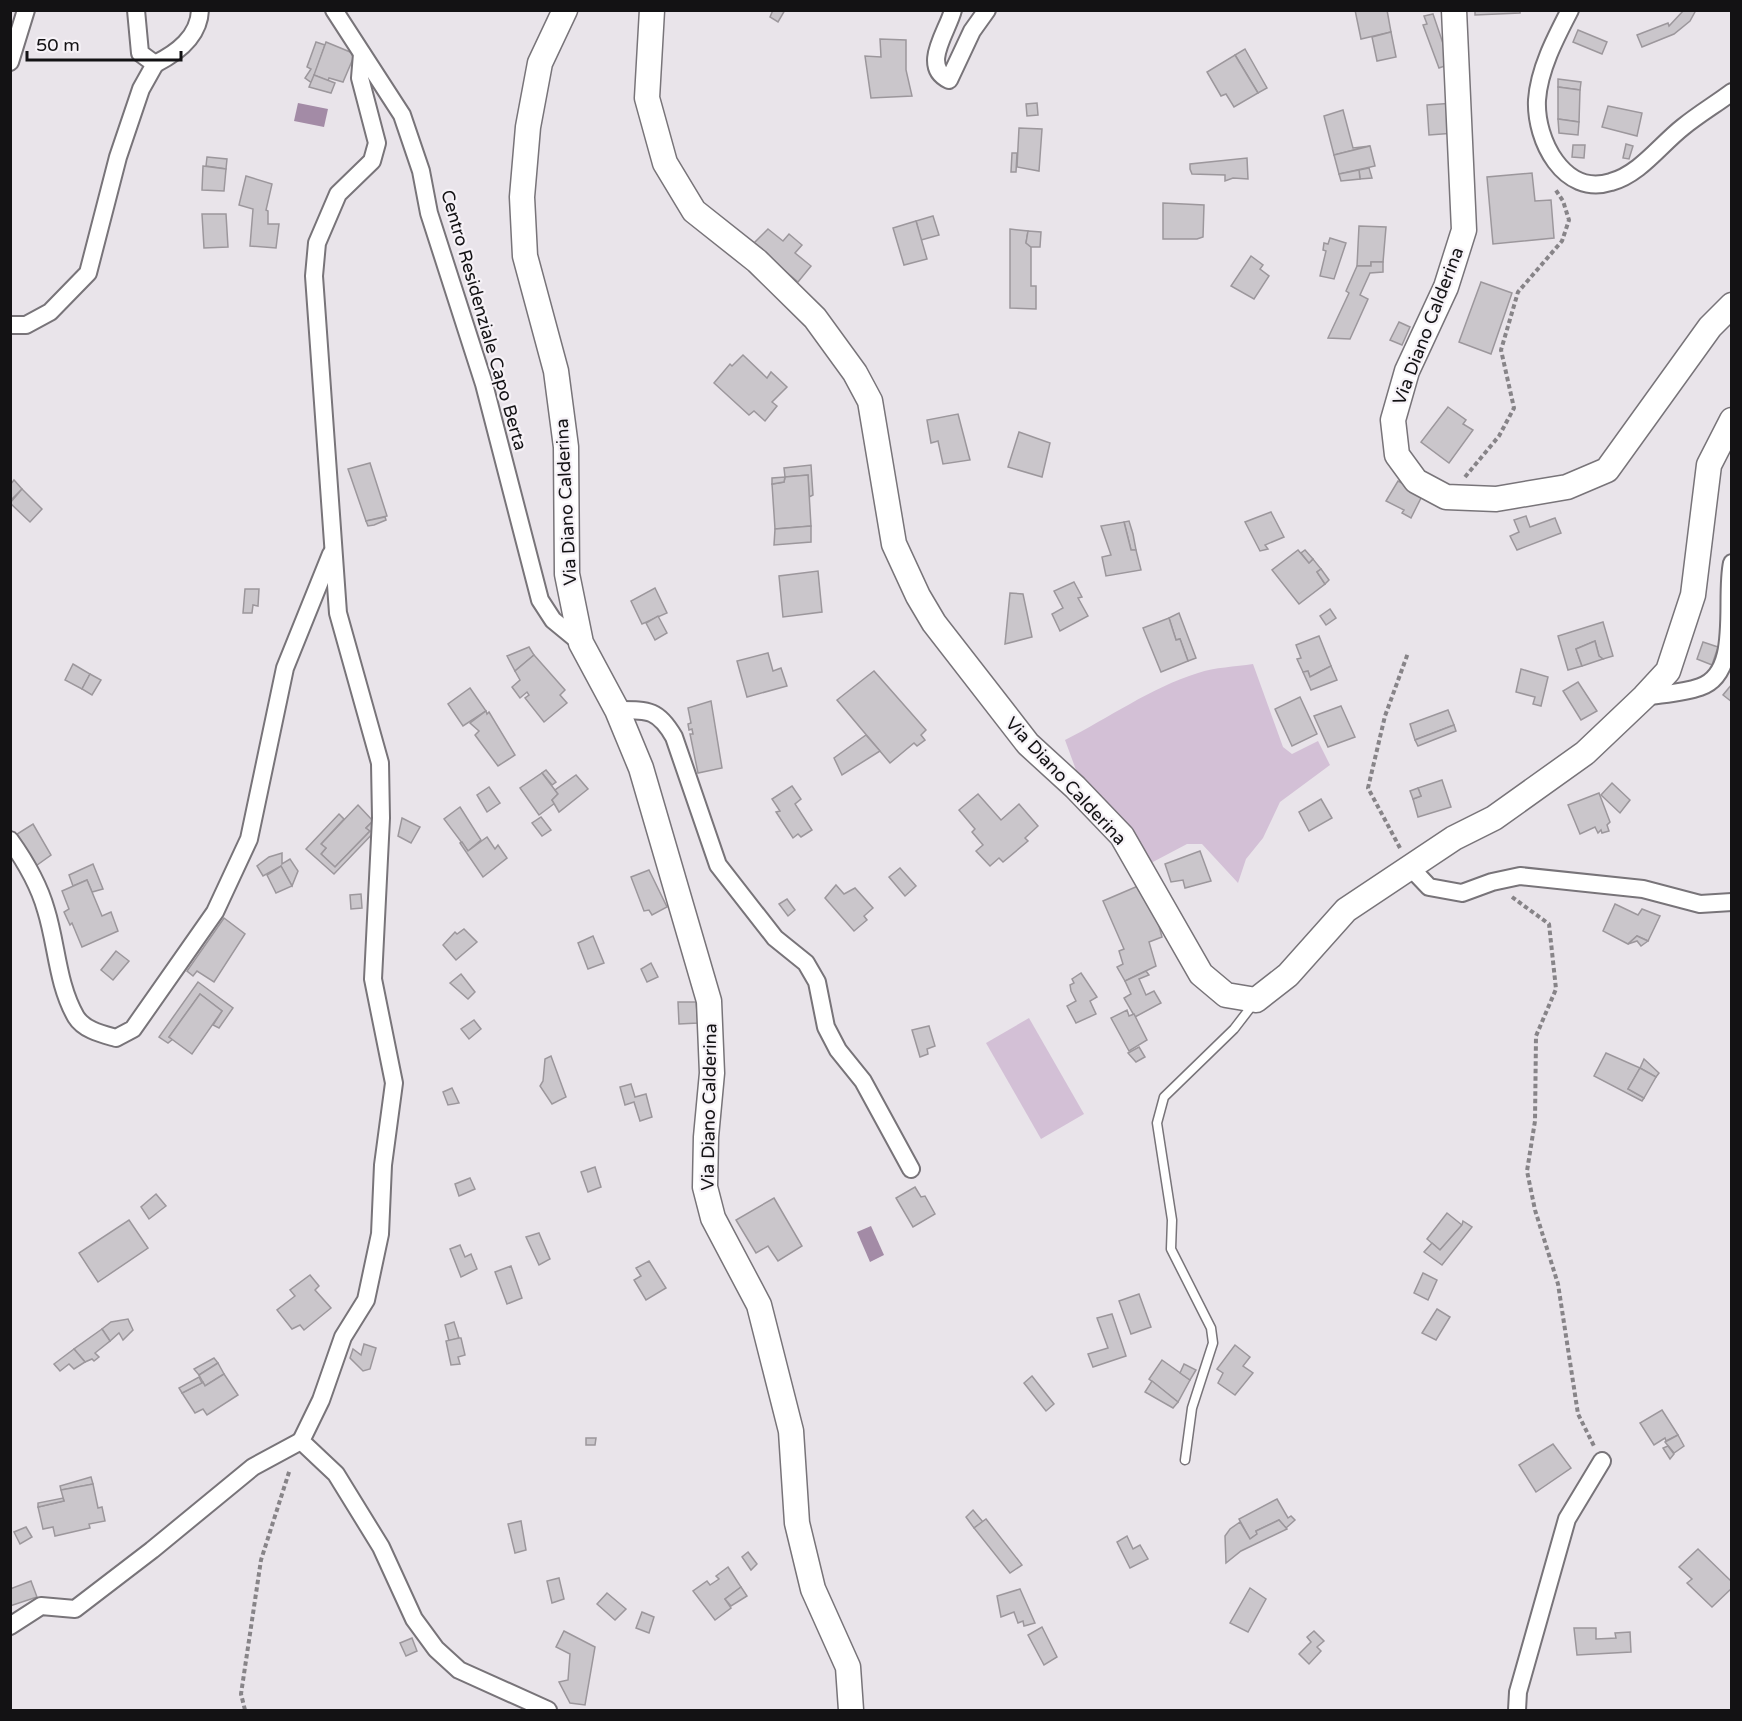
<svg xmlns="http://www.w3.org/2000/svg" width="1742" height="1721" viewBox="0 0 1742 1721" font-family="'Varela Round',sans-serif">
  <style>
    .green { fill: #d3c0d6 }
    .water { fill: #a38ba6 }
    .building { fill: #cac6cb; stroke: #9c979c; stroke-width: 1.5 }
    .lines { fill: none; stroke-linecap: round; stroke-linejoin: round }
    .lane-casing { stroke: #787479; stroke-width: 11 }
    .street-casing { stroke: #787479; stroke-width: 20 }
    .secondary-casing { stroke: #787479; stroke-width: 27 }
    .path { stroke: #878488; stroke-width: 4; stroke-dasharray: 4.5 3; stroke-linecap: butt }
    .lane { stroke: #fff; stroke-width: 8 }
    .street { stroke: #fff; stroke-width: 16 }
    .secondary { stroke: #fff; stroke-width: 24 }
    .labels { text-anchor: middle; stroke-width: 4.5; stroke-linejoin: round; paint-order: stroke }
    .street-label { font-size: 18px; fill: #131214; stroke: #f6f2f7 }
  </style>
  <rect width="100%" height="100%" fill="#e9e4ea"/>
  <g class="green">
    <path d="M1253,664L1283,747L1292,754L1318,741L1330,765L1280,802L1263,838L1246,859L1238,883L1202,844H1187L1151,863L1130,829L1079,778L1065,740C1109,718 1150,688 1198,673C1215,667 1235,667 1253,664Z"/>
    <polygon points="1029,1018 1084,1114 1041,1139 986,1043"/>
  </g>
  <g class="water">
    <polygon points="298,103 328,109 324,127 294,121"/>
    <polygon points="871,1226 884,1255 870,1262 857,1232"/>
  </g>
  <g class="building">
    <polygon points="773,10 785,10 778,22 770,17"/>
    <polygon points="1355,10 1387,10 1391,32 1361,39"/>
    <polygon points="1475,10 1520,10 1520,13 1475,15"/>
    <polygon points="1684,10 1696,10 1690,21 1674,34 1642,47 1637,35 1668,23 1669,26"/>
    <polygon points="1433,14 1450,64 1439,68 1423,25 1427,24 1424,16"/>
    <polygon points="1578,30 1607,42 1602,54 1573,42"/>
    <polygon points="1391,32 1396,57 1377,61 1372,37"/>
    <polygon points="880,39 906,40 906,70 912,96 871,98 865,56 881,57"/>
    <polygon points="316,42 325,45 312,83 305,78 311,69 307,67"/>
    <polygon points="326,42 355,54 343,82 329,78 328,81 314,75"/>
    <polygon points="1245,49 1267,88 1258,93 1235,55"/>
    <polygon points="1235,55 1258,93 1234,107 1226,94 1221,96 1207,72"/>
    <polygon points="314,75 335,83 331,93 309,87"/>
    <polygon points="1558,79 1581,82 1580,90 1558,87"/>
    <polygon points="1558,87 1580,90 1579,122 1558,119"/>
    <polygon points="1037,103 1038,115 1027,116 1026,104"/>
    <polygon points="1454,103 1455,133 1429,135 1427,105"/>
    <polygon points="1608,106 1642,113 1637,136 1602,127"/>
    <polygon points="1343,110 1353,148 1370,146 1334,155 1324,116"/>
    <polygon points="1558,119 1579,122 1578,135 1559,133"/>
    <polygon points="1019,128 1042,129 1039,171 1017,167"/>
    <polygon points="1626,144 1633,146 1629,159 1623,158"/>
    <polygon points="1573,145 1585,145 1584,158 1572,157"/>
    <polygon points="1370,146 1375,166 1339,174 1334,155"/>
    <polygon points="1012,153 1017,153 1016,172 1011,172"/>
    <polygon points="207,157 227,159 226,169 206,166"/>
    <polygon points="1247,158 1248,179 1233,178 1225,181 1225,175 1192,174 1190,169 1190,164"/>
    <polygon points="203,166 226,169 224,191 202,190"/>
    <polygon points="1369,168 1372,178 1360,179 1359,170"/>
    <polygon points="1359,170 1360,179 1341,181 1339,174"/>
    <polygon points="1532,173 1535,201 1551,200 1554,238 1493,244 1487,177"/>
    <polygon points="246,176 272,184 266,210 268,211 268,224 279,224 276,248 250,246 253,209 239,205"/>
    <polygon points="1163,203 1204,205 1203,237 1197,239 1163,239"/>
    <polygon points="202,214 226,214 228,247 204,248"/>
    <polygon points="933,216 939,235 921,240 916,221"/>
    <polygon points="916,221 927,259 904,265 893,228"/>
    <polygon points="1359,226 1386,227 1383,262 1371,262 1371,266 1357,266"/>
    <polygon points="768,229 783,241 789,234 802,245 795,253 811,266 798,282 753,244"/>
    <polygon points="1010,229 1028,231 1026,243 1031,247 1031,286 1036,286 1036,309 1010,308"/>
    <polygon points="1028,231 1041,232 1040,247 1031,247 1026,243"/>
    <polygon points="1330,238 1346,243 1334,279 1320,276 1326,251 1323,250 1324,243 1328,244"/>
    <polygon points="1251,256 1263,265 1260,269 1269,276 1254,299 1231,286"/>
    <polygon points="1371,262 1383,262 1383,272 1370,273 1360,295 1368,299 1350,339 1328,338 1349,293 1346,291 1357,266 1371,266"/>
    <polygon points="1481,282 1512,293 1491,354 1459,342"/>
    <polygon points="1399,322 1410,327 1402,345 1390,340"/>
    <polygon points="743,355 767,378 771,372 787,387 772,402 777,406 765,421 754,411 749,415 714,383 730,364 732,366"/>
    <polygon points="1448,407 1466,420 1463,424 1473,430 1449,463 1421,442"/>
    <polygon points="958,414 970,460 943,464 938,441 931,443 927,420"/>
    <polygon points="1019,432 1050,443 1042,477 1008,467"/>
    <polygon points="370,463 387,516 366,521 348,469"/>
    <polygon points="811,465 813,495 809,497 808,475 785,477 784,468"/>
    <polygon points="808,475 811,526 775,529 772,484 784,482 785,477"/>
    <polygon points="785,477 784,482 772,484 772,478"/>
    <polygon points="14,480 22,489 10,501 10,485"/>
    <polygon points="1398,481 1423,494 1411,518 1402,513 1404,510 1386,501"/>
    <polygon points="22,489 42,509 30,522 10,503"/>
    <polygon points="1271,512 1284,537 1265,545 1268,549 1260,551 1245,522"/>
    <polygon points="1526,516 1530,527 1555,518 1561,533 1517,550 1510,536 1519,532 1514,520"/>
    <polygon points="385,517 386,520 374,525 368,526 366,521"/>
    <polygon points="1129,521 1133,534 1136,550 1131,550 1124,522"/>
    <polygon points="1124,522 1131,550 1136,550 1141,570 1106,576 1102,557 1111,555 1101,526"/>
    <polygon points="811,526 811,542 774,545 775,529"/>
    <polygon points="1298,550 1309,563 1313,559 1321,569 1317,572 1325,584 1299,604 1272,570"/>
    <polygon points="1305,550 1313,559 1309,563 1301,553"/>
    <polygon points="1321,569 1329,580 1325,584 1317,572"/>
    <polygon points="818,571 822,612 783,617 779,576"/>
    <polygon points="1074,582 1082,597 1078,598 1088,616 1060,631 1052,614 1063,608 1054,591"/>
    <polygon points="655,588 667,613 642,624 631,601"/>
    <polygon points="245,589 259,589 258,606 253,605 252,613 243,613"/>
    <polygon points="1010,593 1023,594 1032,637 1005,644"/>
    <polygon points="1330,609 1336,618 1326,625 1320,616"/>
    <polygon points="1179,613 1196,658 1188,661 1180,639 1176,640 1169,618"/>
    <polygon points="658,616 667,633 655,640 646,623"/>
    <polygon points="1169,618 1176,640 1180,639 1188,661 1161,672 1143,628"/>
    <polygon points="1603,622 1613,656 1603,659 1599,656 1595,641 1576,649 1582,666 1568,670 1558,636"/>
    <polygon points="1319,636 1331,666 1310,677 1308,671 1303,672 1297,659 1301,658 1296,645"/>
    <polygon points="1595,641 1599,656 1603,659 1582,666 1576,649"/>
    <polygon points="1703,642 1718,647 1712,665 1697,659"/>
    <polygon points="529,647 534,655 515,671 507,656"/>
    <polygon points="768,653 773,671 781,668 787,686 747,697 737,661"/>
    <polygon points="534,655 565,690 560,695 567,703 544,722 525,698 529,695 527,692 520,698 512,687 520,680 515,671"/>
    <polygon points="73,664 90,674 82,689 65,680"/>
    <polygon points="1331,666 1337,680 1311,690 1303,672 1308,671 1310,677"/>
    <polygon points="1521,669 1548,677 1541,706 1533,704 1535,697 1516,692"/>
    <polygon points="874,671 926,730 921,735 925,740 917,746 914,743 890,763 837,700"/>
    <polygon points="90,674 101,680 92,695 82,689"/>
    <polygon points="1578,682 1597,711 1581,720 1563,691"/>
    <polygon points="1732,684 1732,702 1723,695"/>
    <polygon points="470,688 486,711 463,726 448,704"/>
    <polygon points="1300,697 1317,734 1292,746 1275,709"/>
    <polygon points="711,701 722,768 698,773 690,734 693,734 692,729 689,730 688,724 691,723 688,708"/>
    <polygon points="1341,706 1355,737 1328,747 1314,716"/>
    <polygon points="1448,710 1454,725 1415,740 1410,724"/>
    <polygon points="486,711 487,714 489,712 515,755 498,766 475,735 479,731 470,723"/>
    <polygon points="1454,725 1456,731 1418,746 1415,740"/>
    <polygon points="866,735 880,751 842,775 834,758"/>
    <polygon points="546,770 556,782 552,785 542,773"/>
    <polygon points="542,773 558,794 552,800 555,803 539,815 520,788"/>
    <polygon points="576,775 588,789 559,812 552,800 558,794 555,790"/>
    <polygon points="1442,780 1451,807 1418,817 1413,799 1421,796 1418,788"/>
    <polygon points="1612,783 1630,800 1620,813 1601,795"/>
    <polygon points="792,786 801,799 795,804 812,830 801,837 798,834 793,838 776,812 780,811 772,799"/>
    <polygon points="489,787 500,803 487,812 477,795"/>
    <polygon points="1418,788 1421,796 1413,799 1410,791"/>
    <polygon points="1599,793 1610,822 1607,825 1609,831 1602,833 1601,830 1598,833 1595,827 1580,834 1568,805"/>
    <polygon points="978,794 1001,820 1019,804 1038,826 1025,838 1028,841 1003,862 999,858 990,866 976,851 983,845 972,832 975,829 959,810"/>
    <polygon points="1321,799 1332,818 1309,831 1299,812"/>
    <polygon points="358,805 373,821 366,828 370,831 335,867 321,854 326,848 321,844"/>
    <polygon points="460,807 481,840 468,851 444,819"/>
    <polygon points="339,814 344,819 321,844 326,848 321,854 335,867 370,831 366,828 373,821 379,827 334,874 306,849"/>
    <polygon points="541,817 551,830 542,836 532,823"/>
    <polygon points="402,818 420,827 411,843 398,836"/>
    <polygon points="33,824 51,855 33,868 14,836"/>
    <polygon points="487,837 495,849 498,845 507,858 483,877 460,843 462,842 468,851"/>
    <polygon points="1200,851 1211,881 1185,888 1183,880 1171,882 1165,864"/>
    <polygon points="282,853 282,864 290,859 298,871 292,886 281,866 263,876 257,866 269,857"/>
    <polygon points="93,864 103,889 92,892 87,880 73,886 69,875"/>
    <polygon points="281,866 292,886 276,893 267,875"/>
    <polygon points="900,868 916,886 905,896 889,877"/>
    <polygon points="649,870 667,907 652,915 649,910 644,911 631,877"/>
    <polygon points="87,880 102,916 111,912 118,931 82,947 72,923 70,925 64,912 69,909 62,891"/>
    <polygon points="836,885 844,894 855,888 873,908 864,916 867,920 854,931 825,898"/>
    <polygon points="1138,886 1158,922 1162,937 1149,942 1156,966 1125,981 1117,967 1123,964 1119,951 1124,949 1103,901"/>
    <polygon points="361,894 362,908 351,909 350,895"/>
    <polygon points="787,899 795,910 788,916 779,904"/>
    <polygon points="1615,904 1638,915 1642,909 1660,916 1648,941 1637,936 1628,944 1603,931"/>
    <polygon points="224,918 245,934 214,982 197,971 193,976 187,971"/>
    <polygon points="464,929 477,942 456,960 443,945 455,932 457,934"/>
    <polygon points="593,936 604,963 588,969 578,943"/>
    <polygon points="1637,936 1648,941 1641,946 1637,941 1628,944"/>
    <polygon points="116,951 129,961 113,980 101,970"/>
    <polygon points="651,963 658,977 647,982 641,969"/>
    <polygon points="1146,971 1149,975 1139,979 1146,995 1154,991 1161,1003 1135,1017 1124,998 1131,994 1125,981"/>
    <polygon points="1081,973 1097,997 1090,1001 1096,1014 1076,1023 1067,1006 1076,1001 1071,991 1070,985 1074,983 1072,979"/>
    <polygon points="461,974 475,992 468,999 450,983"/>
    <polygon points="198,982 233,1008 219,1028 213,1025 222,1011 200,994 169,1037 173,1039 168,1043 159,1037"/>
    <polygon points="200,994 222,1011 192,1054 169,1037"/>
    <polygon points="678,1002 696,1002 698,1023 679,1024"/>
    <polygon points="1127,1010 1129,1016 1134,1014 1147,1040 1129,1051 1111,1018"/>
    <polygon points="474,1020 481,1029 469,1039 461,1029"/>
    <polygon points="929,1026 935,1046 927,1049 928,1054 920,1057 912,1030"/>
    <polygon points="1139,1047 1145,1057 1136,1062 1128,1053"/>
    <polygon points="1606,1053 1640,1068 1644,1059 1659,1073 1656,1077 1640,1068 1628,1089 1644,1098 1642,1101 1594,1076"/>
    <polygon points="551,1056 566,1097 552,1104 540,1086 543,1081 545,1059"/>
    <polygon points="1640,1068 1656,1077 1644,1098 1628,1089"/>
    <polygon points="631,1084 635,1097 646,1094 652,1117 640,1121 634,1102 625,1105 620,1087"/>
    <polygon points="452,1088 459,1103 448,1105 443,1092"/>
    <polygon points="595,1167 601,1187 588,1192 581,1172"/>
    <polygon points="470,1178 475,1189 459,1196 455,1184"/>
    <polygon points="915,1187 921,1197 925,1196 935,1214 913,1227 896,1198"/>
    <polygon points="156,1194 166,1206 149,1219 141,1207"/>
    <polygon points="774,1198 802,1246 778,1261 768,1246 756,1253 736,1220"/>
    <polygon points="1447,1213 1462,1225 1440,1250 1427,1239"/>
    <polygon points="129,1220 148,1248 98,1282 79,1253"/>
    <polygon points="1463,1221 1472,1227 1442,1265 1424,1252 1432,1243 1440,1250 1462,1225"/>
    <polygon points="539,1233 550,1259 539,1265 526,1237"/>
    <polygon points="460,1245 465,1257 471,1254 477,1269 461,1277 450,1249"/>
    <polygon points="649,1261 666,1288 646,1300 634,1280 641,1276 636,1268"/>
    <polygon points="511,1266 522,1298 507,1304 495,1272"/>
    <polygon points="1423,1273 1437,1280 1428,1300 1414,1293"/>
    <polygon points="310,1275 319,1286 315,1290 331,1308 304,1330 300,1325 292,1329 277,1310 295,1296 290,1290"/>
    <polygon points="1139,1294 1151,1327 1131,1334 1119,1301"/>
    <polygon points="1437,1309 1450,1317 1436,1340 1422,1333"/>
    <polygon points="1112,1314 1126,1356 1093,1367 1088,1354 1108,1348 1097,1318"/>
    <polygon points="128,1319 133,1330 123,1340 119,1333 110,1341 102,1329 111,1322"/>
    <polygon points="454,1322 459,1338 449,1341 445,1325"/>
    <polygon points="102,1329 110,1341 95,1353 99,1357 94,1361 92,1359 85,1362 74,1349"/>
    <polygon points="459,1338 461,1338 465,1355 458,1357 460,1364 451,1365 446,1341"/>
    <polygon points="364,1344 376,1348 370,1369 363,1371 350,1358 353,1349 361,1355"/>
    <polygon points="1235,1345 1250,1357 1243,1366 1253,1373 1235,1395 1218,1383 1223,1373 1217,1369"/>
    <polygon points="74,1349 85,1362 74,1369 69,1364 60,1371 54,1364"/>
    <polygon points="214,1358 218,1363 199,1375 194,1369"/>
    <polygon points="1162,1360 1190,1380 1178,1402 1149,1379"/>
    <polygon points="218,1363 224,1374 205,1386 199,1375"/>
    <polygon points="1184,1364 1196,1370 1190,1380 1180,1373"/>
    <polygon points="224,1374 238,1395 207,1415 203,1409 195,1413 182,1393 203,1382 205,1386"/>
    <polygon points="1032,1376 1054,1404 1046,1411 1024,1383"/>
    <polygon points="199,1377 202,1383 182,1393 179,1388"/>
    <polygon points="1152,1381 1178,1402 1173,1408 1145,1392"/>
    <polygon points="1662,1410 1678,1435 1666,1441 1665,1438 1654,1445 1640,1423"/>
    <polygon points="1678,1435 1684,1446 1674,1453 1665,1442"/>
    <polygon points="586,1438 596,1438 595,1445 586,1445"/>
    <polygon points="1553,1444 1571,1468 1536,1492 1519,1465"/>
    <polygon points="1668,1446 1674,1454 1670,1459 1663,1448"/>
    <polygon points="91,1477 93,1484 61,1490 60,1486"/>
    <polygon points="93,1484 98,1508 102,1507 105,1521 89,1524 90,1528 55,1536 53,1527 43,1529 38,1507 64,1501 61,1490"/>
    <polygon points="63,1498 64,1501 38,1507 38,1503"/>
    <polygon points="1277,1499 1288,1518 1291,1516 1295,1520 1286,1528 1279,1520 1256,1531 1257,1534 1250,1539 1239,1519"/>
    <polygon points="973,1510 983,1522 974,1528 966,1517"/>
    <polygon points="986,1519 1022,1565 1010,1573 974,1528"/>
    <polygon points="1279,1520 1287,1529 1241,1551 1226,1563 1225,1536 1230,1529 1240,1522 1250,1539 1257,1534 1256,1531"/>
    <polygon points="521,1521 526,1550 515,1553 508,1524"/>
    <polygon points="26,1527 32,1537 20,1544 14,1532"/>
    <polygon points="1127,1536 1133,1549 1140,1545 1148,1559 1130,1568 1117,1542"/>
    <polygon points="1698,1549 1732,1582 1732,1588 1712,1607 1687,1583 1692,1579 1679,1567"/>
    <polygon points="748,1552 757,1564 751,1570 742,1557"/>
    <polygon points="728,1567 741,1587 725,1599 731,1608 715,1620 693,1591 707,1581 710,1585 719,1579 716,1576"/>
    <polygon points="559,1578 564,1599 552,1603 547,1581"/>
    <polygon points="31,1581 37,1597 10,1606 10,1589"/>
    <polygon points="741,1587 747,1596 731,1606 725,1599"/>
    <polygon points="1250,1588 1266,1599 1248,1632 1230,1623"/>
    <polygon points="1020,1589 1035,1623 1024,1626 1023,1621 1018,1623 1014,1612 1001,1617 997,1596"/>
    <polygon points="607,1593 626,1609 615,1620 597,1604"/>
    <polygon points="642,1612 654,1617 649,1633 636,1628"/>
    <polygon points="1042,1627 1057,1657 1044,1665 1028,1635"/>
    <polygon points="1574,1628 1596,1628 1596,1639 1616,1638 1615,1633 1630,1632 1631,1652 1577,1655"/>
    <polygon points="564,1631 595,1647 585,1705 570,1703 559,1682 568,1680 570,1654 556,1647"/>
    <polygon points="1314,1631 1324,1641 1317,1647 1321,1651 1309,1664 1299,1654 1311,1642 1307,1637"/>
    <polygon points="412,1638 417,1651 406,1656 400,1643"/>
  </g>
  <g class="lines">
    <g class="lane-casing">
      <polyline id="lane" points="1185,1460 1192,1408 1213,1343 1211,1328 1171,1249 1172,1220 1157,1123 1164,1097 1234,1029 1254,1003"/>
    </g>
    <g class="street-casing">
      <g id="street">
        <path d="M136,10L140,53L155,64C177,53 199,37 200,10"/>
        <polyline points="334,10 402,115 421,171 429,213 484,384 540,600 553,620 581,643"/>
        <path d="M953,10C948,31 920,66 949,80L972,31L987,10"/>
        <path d="M1570,10C1556,37 1539,69 1537,100C1535,140 1564,197 1611,182C1640,174 1660,145 1683,127C1699,114 1716,104 1732,92"/>
        <polyline points="362,54 360,78 377,143 372,161 338,194 317,243 314,276 338,613 380,763 381,818 373,979 394,1083 383,1165 380,1234 366,1300 343,1337 321,1400 301,1441 336,1474 381,1547 414,1619 436,1649 459,1670 548,1710"/>
        <polyline points="10,62 26,10"/>
        <polyline points="10,325 26,325 50,312 88,273 118,157 141,89 155,64"/>
        <path d="M1644,697C1662,694 1683,693 1700,687C1742,673 1724,599 1732,563"/>
        <path d="M617,710C648,710 658,709 674,737L718,865L775,938L806,963L817,982L826,1027L838,1050L863,1081L911,1169"/>
        <path d="M10,840C25,861 39,885 46,910C57,945 57,984 76,1017C84,1030 102,1034 116,1038L133,1029L215,912L249,839L285,668L331,554"/>
        <polyline points="1410,867 1429,887 1462,893 1492,882 1520,876 1643,889 1700,904 1732,902"/>
        <polyline points="10,1626 41,1606 75,1609 152,1550 253,1467 301,1441"/>
        <polyline points="1517,1710 1518,1692 1567,1519 1602,1461"/>
      </g>
    </g>
    <g class="secondary-casing">
      <g id="secondary">
        <polyline points="565,10 540,63 528,127 522,197 525,256 556,371 566,447 567,574 581,643 617,710 641,768 709,1001 712,1073 706,1137 705,1187 713,1218 759,1305 791,1431 797,1523 813,1589 848,1667 851,1710"/>
        <polyline points="652,10 647,98 665,163 694,211 757,261 815,318 855,373 870,401 894,544 918,596 934,623 1028,744 1075,787 1122,836 1201,974 1226,995 1256,1000 1288,975 1346,910 1454,838 1494,818 1585,753 1644,697 1668,671 1693,595 1709,465 1732,420"/>
        <polyline points="1454,10 1464,230 1446,287 1407,371 1393,420 1397,455 1416,481 1446,497 1496,499 1567,487 1607,470 1710,327 1732,305"/>
      </g>
    </g>
    <g class="path">
      <polyline points="1465,477 1499,436 1514,408 1501,350 1518,292 1562,241 1569,220 1563,201 1555,189"/>
      <polyline points="1400,848 1368,788 1385,716 1408,653"/>
      <polyline points="1512,897 1549,924 1556,989 1536,1036 1535,1121 1527,1171 1535,1210 1558,1284 1578,1414 1594,1446"/>
      <polyline points="245,1710 241,1694 261,1560 290,1469"/>
    </g>
    <use href="#lane" class="lane"/>
    <use href="#street" class="street"/>
    <use href="#secondary" class="secondary"/>
  </g>
  <g class="labels">
    <g class="street-label">
      <text transform="translate(484 320) rotate(74)" y="6">Centro Residenziale Capo Berta</text>
      <text transform="translate(1428 326) rotate(-69)" y="6">Via Diano Calderina</text>
      <text transform="translate(566 502) rotate(-93)" y="6">Via Diano Calderina</text>
      <text transform="translate(1066 781) rotate(47)" y="6">Via Diano Calderina</text>
      <text transform="translate(709 1107) rotate(-89)" y="6">Via Diano Calderina</text>
    </g>
  </g>
  <rect width="1742" height="1721" fill="none" stroke="#131214" stroke-width="24"/>
  <path d="M27 51v9h154v-9" fill="none" stroke="#131214" stroke-width="3"/>
  <text x="36" y="51" font-size="18" fill="#131214" stroke="#f6f2f7" stroke-width="4.5" paint-order="stroke">50 m</text>
</svg>
